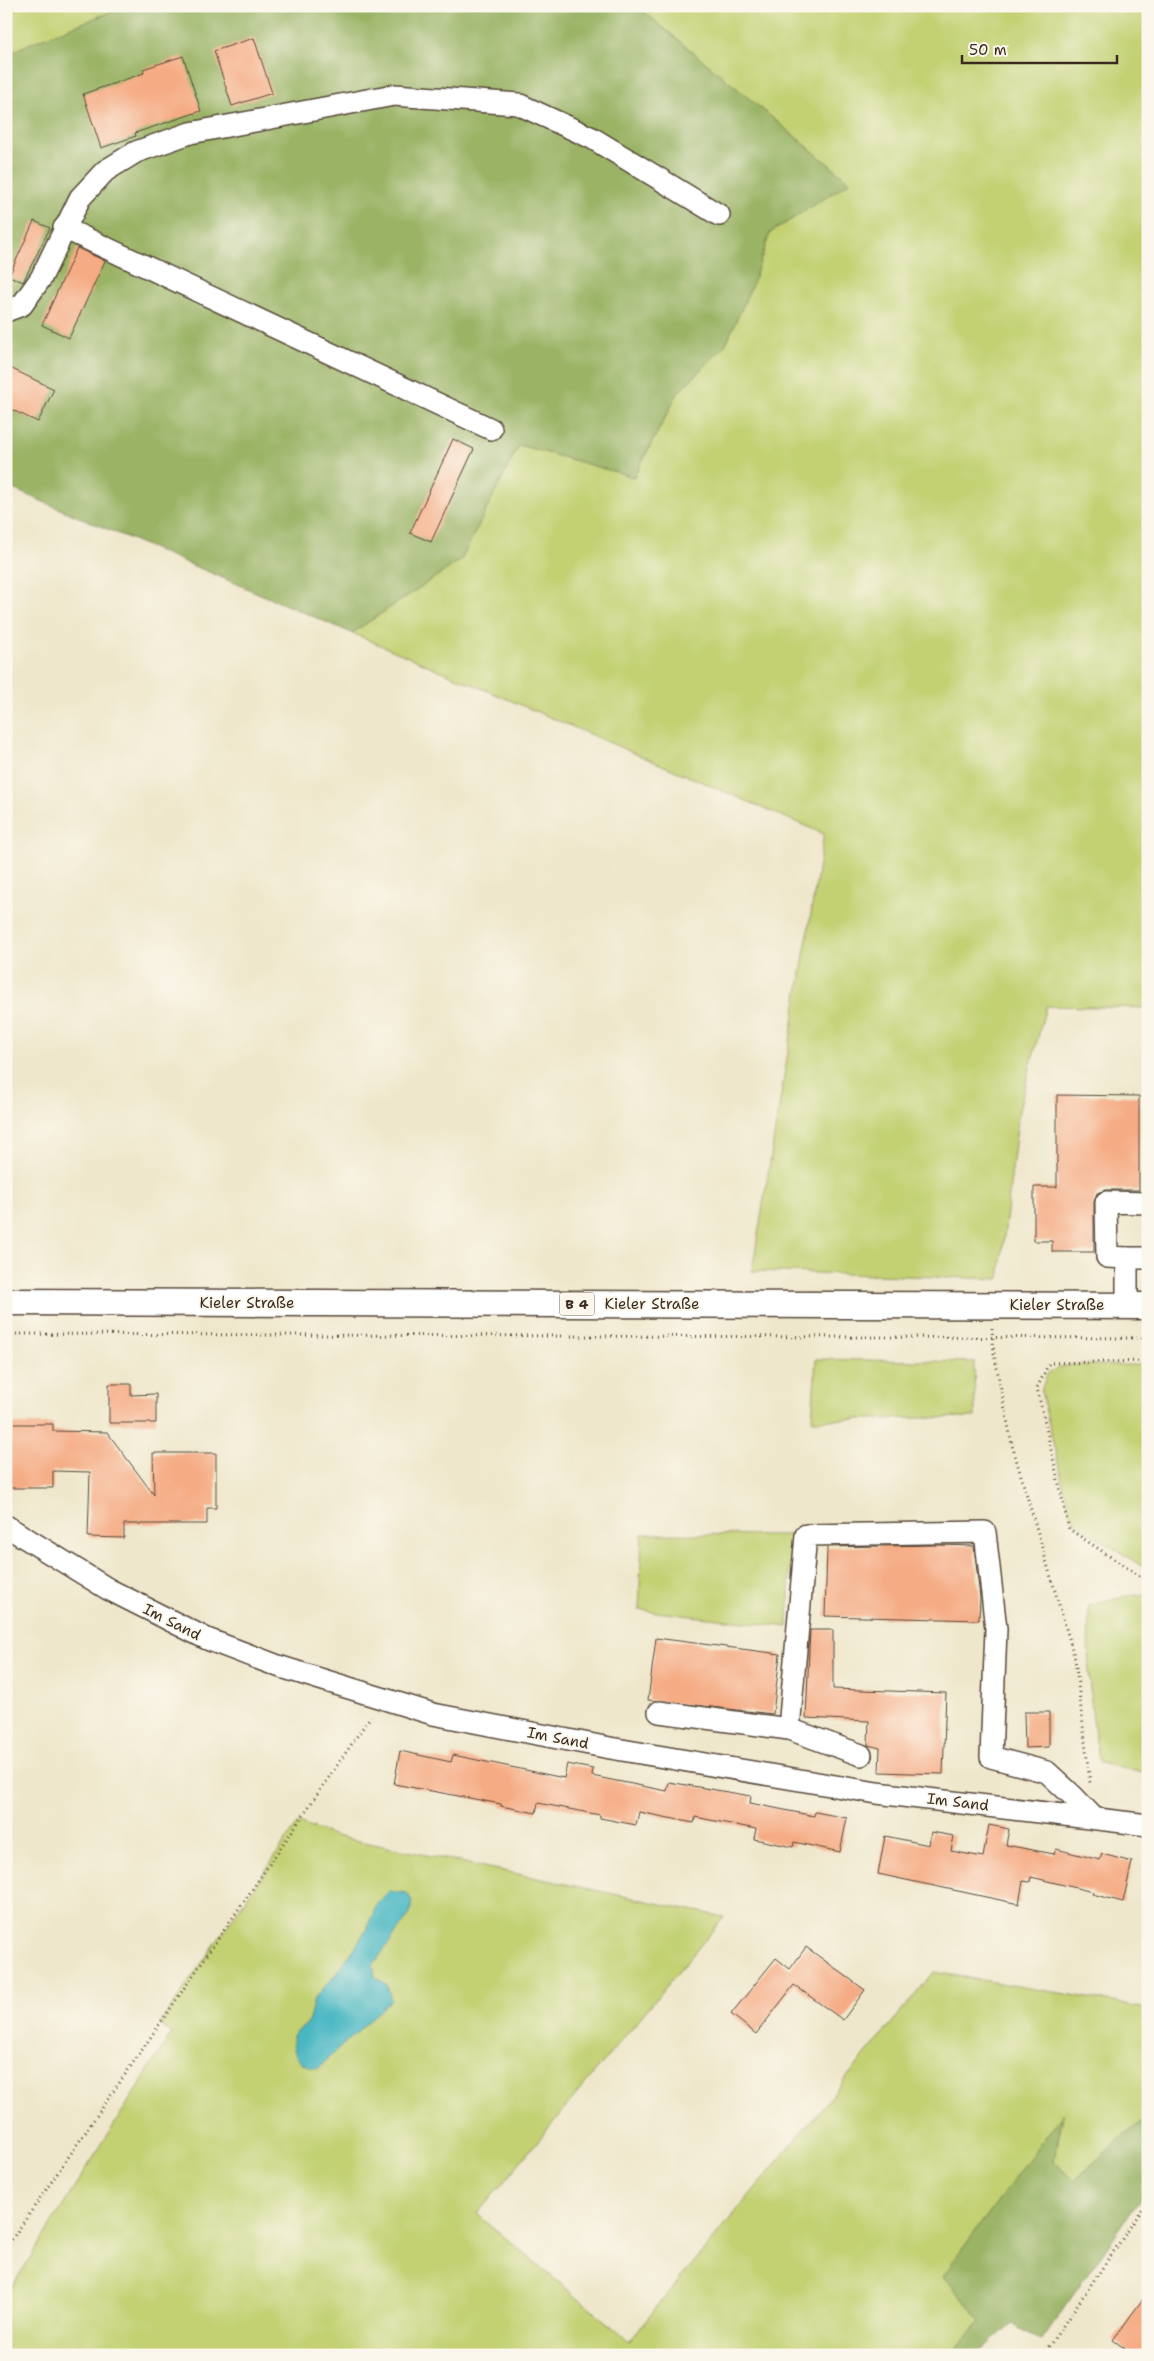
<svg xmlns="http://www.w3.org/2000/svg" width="1154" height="2361" viewBox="0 0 1154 2361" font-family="'Shantell Sans',sans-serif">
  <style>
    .green { fill: #c3d173; stroke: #7f7e48 }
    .forest { fill: #9ab365; stroke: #6a6e42 }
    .water { fill: #49b7c3; stroke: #427070 }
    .building { fill: #f5ac84 }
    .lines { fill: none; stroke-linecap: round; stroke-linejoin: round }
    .minor-casing { stroke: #564638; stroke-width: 24 }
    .major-casing { stroke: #564638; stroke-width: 29 }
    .path { stroke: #564638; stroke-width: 3; stroke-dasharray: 1 4; stroke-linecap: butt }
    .minor { stroke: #fff; stroke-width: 21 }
    .major { stroke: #fff; stroke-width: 26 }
    .labels { text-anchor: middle; stroke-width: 4; stroke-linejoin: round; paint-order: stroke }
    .shield { fill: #fbf7ec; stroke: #75685c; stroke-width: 1 }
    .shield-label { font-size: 14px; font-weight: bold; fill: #3b2a1e }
    .street-label { font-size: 15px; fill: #3b2a1e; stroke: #fbf7ec }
  </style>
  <rect width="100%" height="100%" fill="#fbf7ec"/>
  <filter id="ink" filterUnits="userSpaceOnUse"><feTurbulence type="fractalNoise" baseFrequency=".02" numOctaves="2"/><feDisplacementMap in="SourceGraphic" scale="10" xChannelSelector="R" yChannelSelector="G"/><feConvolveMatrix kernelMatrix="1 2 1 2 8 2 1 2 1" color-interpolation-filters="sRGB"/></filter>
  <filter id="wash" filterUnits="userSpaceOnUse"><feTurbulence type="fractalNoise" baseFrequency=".0096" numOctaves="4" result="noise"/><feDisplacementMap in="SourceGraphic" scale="20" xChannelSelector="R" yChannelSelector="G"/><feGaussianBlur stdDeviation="1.12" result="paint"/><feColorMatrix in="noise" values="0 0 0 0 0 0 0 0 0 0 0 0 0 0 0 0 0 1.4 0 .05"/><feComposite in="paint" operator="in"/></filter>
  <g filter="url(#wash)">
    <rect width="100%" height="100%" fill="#efe7cb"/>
    <g class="green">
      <polygon points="6,6 126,6 31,43 6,55"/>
      <polygon points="637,6 1148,6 1148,1008 1046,1006 1019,1110 999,1279 752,1271 824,834 352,633 461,560 519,445 634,477 678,393 726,344 751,285 770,233 850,182"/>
      <polygon points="816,1359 974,1362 975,1417 812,1420"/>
      <polygon points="1072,1365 1148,1365 1148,1570 1076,1524 1069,1510 1041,1391 1047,1374 1059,1367"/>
      <polygon points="642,1534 791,1535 788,1627 639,1610"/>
      <path d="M1135,1594L1148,1596V1774L1100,1763C1089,1711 1087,1659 1089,1606Z"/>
      <polygon points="298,1823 335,1836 724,1917 477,2214 629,2341 934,1972 1142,2007 1148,2013 1148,2117 1121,2138 1074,2181 1054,2161 1063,2114 981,2322 950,2355 6,2355 6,2296 172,2033 160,2024"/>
    </g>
    <g class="forest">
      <polygon points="126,6 637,6 850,182 770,233 752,285 726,344 678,393 634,477 519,445 461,560 352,633 6,486 6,55 31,43"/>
      <polygon points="1063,2113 1054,2161 1074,2181 1121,2138 1148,2117 1148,2188 1041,2341 1012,2323 976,2355 950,2355 981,2322 943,2275"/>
    </g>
    <path class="water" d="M389,1891L407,1893L412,1901L410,1914L373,1965L375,1977L387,1984L391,2000L318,2068C297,2065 293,2055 293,2035L308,2023L314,1999L331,1980L356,1946L366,1930L377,1904Z"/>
    <g id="blocks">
      <g class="building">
        <polygon points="254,38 272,93 232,106 214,51"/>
        <polygon points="183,56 201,111 135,133 136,136 101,148 83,94 144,73 143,69"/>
        <polygon points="34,221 50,228 23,282 9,276"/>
        <polygon points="77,248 105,261 69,338 42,325"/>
        <polygon points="6,366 54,389 38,422 6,407"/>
        <polygon points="453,439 474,449 431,542 410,533"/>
        <polygon points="1057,1095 1139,1096 1139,1190 1106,1190 1097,1193 1094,1202 1094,1252 1052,1252 1052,1241 1034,1241 1034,1187 1057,1187"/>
        <polygon points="109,1384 131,1384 131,1395 156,1394 156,1423 109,1423"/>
        <polygon points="10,1424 53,1424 53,1431 107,1432 154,1495 153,1453 216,1453 216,1508 207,1508 207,1524 124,1524 124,1538 88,1537 90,1472 53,1471 53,1488 10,1488"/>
        <polygon points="937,1545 974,1546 980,1598 979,1620 825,1616 827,1547"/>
        <polygon points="810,1630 833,1630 833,1689 946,1693 943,1774 879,1772 880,1748 868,1745 869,1721 806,1718"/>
        <polygon points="656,1638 780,1654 773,1714 648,1700"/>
        <polygon points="1024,1712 1049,1712 1049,1747 1025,1748"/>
        <polygon points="400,1751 451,1762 453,1755 564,1778 567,1764 593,1769 592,1776 667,1791 669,1782 751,1796 750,1803 814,1816 815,1812 847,1818 840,1852 794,1842 793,1847 754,1839 756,1829 695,1817 694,1823 639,1812 636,1825 600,1818 600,1815 538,1803 536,1813 501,1806 501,1804 394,1784"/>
        <polygon points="989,1825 1009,1829 1006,1845 1054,1854 1056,1849 1100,1860 1102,1854 1132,1862 1123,1902 1092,1894 1093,1892 1031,1877 1030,1882 1023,1881 1019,1904 878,1874 885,1836 929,1845 931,1832 954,1836 951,1851 983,1857"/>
        <polygon points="806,1947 865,1990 843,2020 794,1985 756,2034 731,2014 776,1958 790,1969"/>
        <polygon points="1148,2292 1148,2355 1134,2355 1113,2340"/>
      </g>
    </g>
  </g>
  <g filter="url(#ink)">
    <use href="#blocks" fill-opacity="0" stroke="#564638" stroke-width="1"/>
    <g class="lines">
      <g class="minor-casing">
        <g id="minor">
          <polyline points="64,228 491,429"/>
          <polyline points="6,311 22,305 41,278 80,198 105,171 136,152 190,133 394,95 518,104 592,138 719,215"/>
          <polyline points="1127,1258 1107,1257 1106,1202 1148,1203"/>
          <polyline points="1127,1306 1127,1258 1148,1258"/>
          <polyline points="6,1526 108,1589 207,1639 278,1666 433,1714 610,1748 877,1793 1148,1825"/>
          <polyline points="659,1712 789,1729 806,1535 985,1532 996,1629 991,1757 1047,1772 1073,1796 1094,1818"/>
          <polyline points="789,1729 861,1755"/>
        </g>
      </g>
      <g class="major-casing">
        <polyline id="major" points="6,1302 1148,1306"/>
      </g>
      <g class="path">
        <polyline points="992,1328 994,1353 1012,1445 1075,1659 1090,1783"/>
        <polyline points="6,1334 1148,1338"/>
        <polyline points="1148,1361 1049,1363 1037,1388 1069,1529 1148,1582"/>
        <polyline points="6,2248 371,1716"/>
        <polyline points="1043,2355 1148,2201"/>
      </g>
      <use href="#minor" class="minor"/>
      <use href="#major" class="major"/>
    </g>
  </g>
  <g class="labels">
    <rect class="shield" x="559.5" y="1292.5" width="35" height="23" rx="4"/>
    <g class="shield-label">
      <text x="577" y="1309">B 4</text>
    </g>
    <g class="street-label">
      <text x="247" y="1308">Kieler Straße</text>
      <text x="652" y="1309">Kieler Straße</text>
      <text x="1057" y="1310">Kieler Straße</text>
      <text transform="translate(172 1622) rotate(27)" y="5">Im Sand</text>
      <text transform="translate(558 1738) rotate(11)" y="5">Im Sand</text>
      <text transform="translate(958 1802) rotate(7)" y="5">Im Sand</text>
    </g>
  </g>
  <rect width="1154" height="2361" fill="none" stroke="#fbf7ec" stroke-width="25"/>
  <path d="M962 55v8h155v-8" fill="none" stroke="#3b2a1e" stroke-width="2.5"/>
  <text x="969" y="55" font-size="15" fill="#3b2a1e" stroke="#fbf7ec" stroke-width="4" paint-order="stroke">50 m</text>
</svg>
